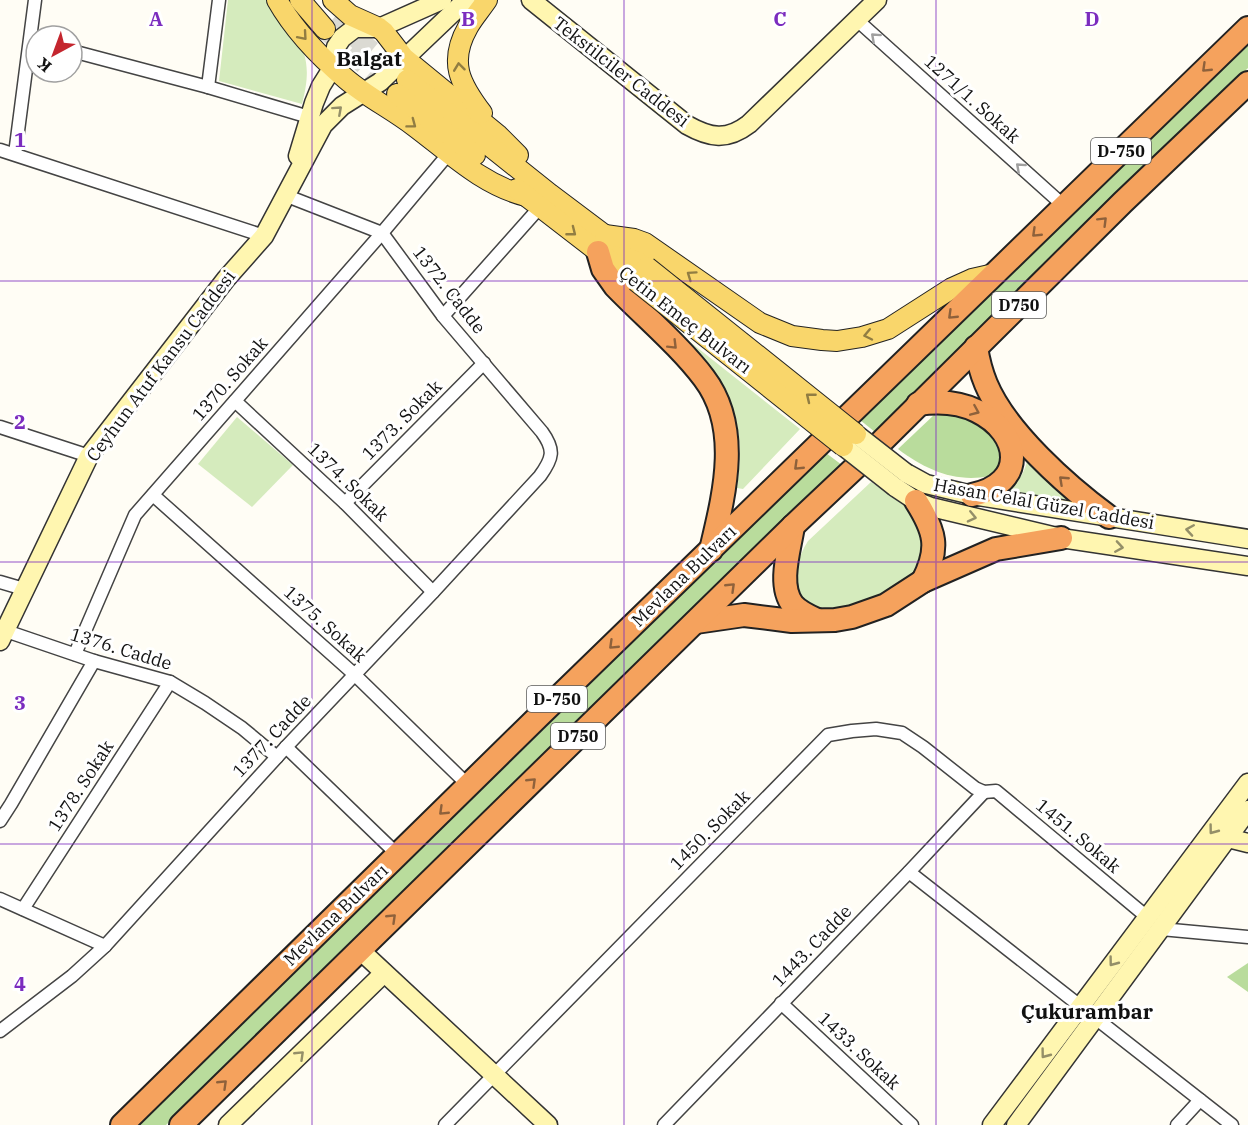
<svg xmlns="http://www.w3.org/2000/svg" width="1248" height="1125" viewBox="0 0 1248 1125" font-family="'IBM Plex Serif',serif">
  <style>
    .green { fill: #d5ebbd }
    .forest { fill: #b9dc9c }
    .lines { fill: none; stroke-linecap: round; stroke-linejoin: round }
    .primary-tunnel { stroke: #dbdad3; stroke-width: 20; stroke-dasharray: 20 10; stroke-linecap: butt }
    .street-casing { stroke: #444; stroke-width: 15 }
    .secondary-casing { stroke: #333; stroke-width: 21 }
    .primary-casing { stroke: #222; stroke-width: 22 }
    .highway-casing { stroke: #222; stroke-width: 26 }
    .street { stroke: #fff; stroke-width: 12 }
    .secondary { stroke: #fff6b0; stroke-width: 18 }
    .primary { stroke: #f9d66b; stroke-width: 20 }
    .highway { stroke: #f5a25d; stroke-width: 22 }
    .secondary-bridge-casing { stroke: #333; stroke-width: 21; stroke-linecap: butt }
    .primary-bridge-casing { stroke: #222; stroke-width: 22; stroke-linecap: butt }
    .secondary-bridge { stroke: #fff6b0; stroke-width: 18 }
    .primary-bridge { stroke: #f9d66b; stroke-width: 20 }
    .oneway { stroke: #917d42 }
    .oneway2 { stroke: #a0a0a0 }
    .oneway3 { stroke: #8e613b }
    .oneway4 { stroke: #948f68 }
    .grid { fill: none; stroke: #7b2cbf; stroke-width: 1.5; stroke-opacity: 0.55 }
    .labels { text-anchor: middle; stroke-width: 6; stroke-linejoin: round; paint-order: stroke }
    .shield { fill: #fff; stroke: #585858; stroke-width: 1.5 }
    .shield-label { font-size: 16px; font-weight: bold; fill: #111 }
    .street-label { font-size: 18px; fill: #111; stroke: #fff }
    .quarter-label { font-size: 21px; font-weight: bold; fill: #111; stroke: #fff }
    .grid-label { font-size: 20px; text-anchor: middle; font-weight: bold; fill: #7b2cbf; stroke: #fff; stroke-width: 6; stroke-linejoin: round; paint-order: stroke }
  </style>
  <rect width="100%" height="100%" fill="#fffdf5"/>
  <g class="green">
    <path d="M228,0H269C298,40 316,51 302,104L219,81Z"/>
    <path d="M680,334L800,429L743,489L737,488C748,412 727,390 680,334Z"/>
    <polygon points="237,417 293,465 252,507 198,464"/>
    <path d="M1028,456L1082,504L1008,491C1019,481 1026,471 1028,456Z"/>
    <path d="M871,482L908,506L930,545C925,554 922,566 916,574C899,596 834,615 808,605C803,603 798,597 794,594C795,574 797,558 808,541Z"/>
  </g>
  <g class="forest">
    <polygon points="1248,42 1248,68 875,432 860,420"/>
    <path d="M935,414L965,416L994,433L1006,461L990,476C955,483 926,470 898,449Z"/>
    <polygon points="826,453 842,465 437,857 325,972 166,1125 139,1125"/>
    <polygon points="1248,963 1248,992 1227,977"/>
  </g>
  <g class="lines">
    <g class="primary-tunnel">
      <polyline points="333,19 407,80"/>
      <polyline points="327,31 397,94"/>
    </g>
    <g class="street-casing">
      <g id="street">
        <polyline points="857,20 1064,206"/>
        <polyline points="72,51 208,87 219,0"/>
        <polyline points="208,87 309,117"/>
        <polyline points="0,150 264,236"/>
        <polyline points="15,154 35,0"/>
        <polyline points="443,316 540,207"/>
        <polyline points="235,401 345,503 433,592"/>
        <polyline points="0,427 89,456"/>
        <polyline points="153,495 354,674 469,786"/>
        <polyline points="345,503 484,363"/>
        <polyline points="0,582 24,589"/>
        <polyline points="6,631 94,661 170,682 205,703 242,728 277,757"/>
        <polyline points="75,654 135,515 382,233 450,152"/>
        <polyline points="286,747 398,855"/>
        <polyline points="0,821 11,804 94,661"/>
        <polyline points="909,872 1232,1125"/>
        <polyline points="0,899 105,946"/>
        <polyline points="23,909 170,682"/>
        <polyline points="1161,929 1248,937"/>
        <polyline points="781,1003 912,1125"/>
        <path d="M0,1031L72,976L105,946L286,747L433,592L540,476C553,458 555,450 542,432L443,316L382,233L287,196"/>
        <polyline points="445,1125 828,735 852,731 876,729 902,733 923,747 975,788 984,792 996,791 1147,917"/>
        <polyline points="664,1125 909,872 984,792"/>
        <polyline points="1177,1125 1200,1100"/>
      </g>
    </g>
    <g class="secondary-casing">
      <g id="secondary">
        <path d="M531,0L687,125C710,138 727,141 749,124L877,0"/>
        <polyline points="298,156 314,103 321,86 333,67 336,47 342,38 355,28 379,28 442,0"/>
        <polyline points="906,473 926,484 972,495 1248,539"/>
        <polyline points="895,487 916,501 931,507 1061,538 1248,566"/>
        <polyline points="0,641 89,456 226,279 264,236 323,125 342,106 380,82 466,0"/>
        <polyline points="1228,838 1248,843"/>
        <polyline points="360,950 548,1125"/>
        <polyline points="228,1125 384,973"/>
        <polyline points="992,1125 1248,783"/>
        <polyline points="1016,1125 1248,810"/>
      </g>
    </g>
    <g class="primary-casing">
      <g id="primary">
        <path d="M277,0C294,30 320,57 346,79C367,97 392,109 414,126C449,152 482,185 526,196"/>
        <polyline points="300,0 325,29"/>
        <polyline points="333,0 350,15 379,28 384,32 404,58 498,135 518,155"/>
        <polyline points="407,80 550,194 647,267"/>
        <polyline points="397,94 475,155"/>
        <path d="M482,113C460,84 448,62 468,27C473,18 481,9 487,0"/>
        <polyline points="517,189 636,281"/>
        <polyline points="605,235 634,239 645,243 760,323 792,336 822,340 837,341 862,337 888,329 952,288 972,279 994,274"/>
      </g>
    </g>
    <g class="highway-casing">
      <g id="highway">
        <path d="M598,252L603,269L615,286C643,315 680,346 704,378C742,428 724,495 711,550"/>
        <path d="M976,347C978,360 981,372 986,384C1006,432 1067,486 1109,517"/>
        <path d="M918,404C938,401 959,402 977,411C1022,433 1027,484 972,495"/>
        <path d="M916,501C935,531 940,548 923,581"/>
        <path d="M793,526C790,548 777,585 793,605C799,612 808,616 817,620"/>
        <polyline points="696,622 744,615 792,621 835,620 852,617 886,605 923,581 996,549 1061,538"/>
        <polyline points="122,1125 538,717 1248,28"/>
        <polyline points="181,1125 793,526 861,462 1123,202 1248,83"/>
      </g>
    </g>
    <use href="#street" class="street"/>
    <use href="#secondary" class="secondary"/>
    <use href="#primary" class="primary"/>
    <use href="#highway" class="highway"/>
    <g class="secondary-bridge-casing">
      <g id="secondary-bridge">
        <polyline points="856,434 906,473"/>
        <polyline points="843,446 895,487"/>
      </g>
    </g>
    <g class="primary-bridge-casing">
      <g id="primary-bridge">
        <polyline points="647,267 856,434"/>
        <polyline points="636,281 843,446"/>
      </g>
    </g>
    <use href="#secondary-bridge" class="secondary-bridge"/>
    <use href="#primary-bridge" class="primary-bridge"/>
  </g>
  <defs><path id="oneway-chevron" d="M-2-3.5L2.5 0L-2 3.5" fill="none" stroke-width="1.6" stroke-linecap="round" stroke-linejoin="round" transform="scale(1.5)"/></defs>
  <g class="oneway">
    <use href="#oneway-chevron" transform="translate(303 36) rotate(49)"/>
    <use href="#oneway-chevron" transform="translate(459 67) rotate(-97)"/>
    <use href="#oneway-chevron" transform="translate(412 124) rotate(37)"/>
    <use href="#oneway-chevron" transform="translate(572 232) rotate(38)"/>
    <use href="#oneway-chevron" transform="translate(691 275) rotate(-145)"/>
    <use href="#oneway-chevron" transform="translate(868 335) rotate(168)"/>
    <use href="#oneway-chevron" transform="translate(810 397) rotate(-141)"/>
  </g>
  <g class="oneway2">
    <use href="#oneway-chevron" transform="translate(875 37) rotate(-138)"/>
    <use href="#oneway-chevron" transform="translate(1020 167) rotate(-138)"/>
  </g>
  <g class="oneway3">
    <use href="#oneway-chevron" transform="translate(1206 68) rotate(136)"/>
    <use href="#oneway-chevron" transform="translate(1103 221) rotate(-45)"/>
    <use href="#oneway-chevron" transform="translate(1036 233) rotate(136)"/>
    <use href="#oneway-chevron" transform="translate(952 315) rotate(136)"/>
    <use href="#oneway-chevron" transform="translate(673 345) rotate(45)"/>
    <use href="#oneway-chevron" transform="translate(975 411) rotate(23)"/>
    <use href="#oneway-chevron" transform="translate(798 466) rotate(136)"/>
    <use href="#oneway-chevron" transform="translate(1063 480) rotate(-137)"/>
    <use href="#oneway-chevron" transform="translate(731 587) rotate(-44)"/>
    <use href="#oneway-chevron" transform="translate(613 645) rotate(136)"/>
    <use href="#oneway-chevron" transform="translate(532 782) rotate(-44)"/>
    <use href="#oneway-chevron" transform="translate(443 811) rotate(136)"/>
    <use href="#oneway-chevron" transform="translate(392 918) rotate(-44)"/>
    <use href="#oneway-chevron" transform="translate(223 1084) rotate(-44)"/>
  </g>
  <g class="oneway4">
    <use href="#oneway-chevron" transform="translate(338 110) rotate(-42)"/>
    <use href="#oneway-chevron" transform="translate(972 517) rotate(13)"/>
    <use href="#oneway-chevron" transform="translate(1190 530) rotate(-171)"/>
    <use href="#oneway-chevron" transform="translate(1119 547) rotate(9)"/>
    <use href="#oneway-chevron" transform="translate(1213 830) rotate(127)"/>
    <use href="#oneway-chevron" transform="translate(1113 962) rotate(127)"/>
    <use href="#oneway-chevron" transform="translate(1045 1054) rotate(127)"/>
    <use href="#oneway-chevron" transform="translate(300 1055) rotate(-44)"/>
  </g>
  <path class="grid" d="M312,0V1125M624,0V1125M936,0V1125M0,281H1248M0,562H1248M0,844H1248"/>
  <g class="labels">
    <g class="shield">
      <rect x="1091" y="138" width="60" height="26" rx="4.5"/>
      <rect x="992" y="292" width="54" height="26" rx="4.5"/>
      <rect x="527" y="686" width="60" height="26" rx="4.5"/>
      <rect x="551" y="723" width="54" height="26" rx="4.5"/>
    </g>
    <g class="shield-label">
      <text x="1121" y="157">D-750</text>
      <text x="1019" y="311">D750</text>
      <text x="557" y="705">D-750</text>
      <text x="578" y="742">D750</text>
    </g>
    <g class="street-label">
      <text transform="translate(621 72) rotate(38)" y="6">Tekstilciler Caddesi</text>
      <text transform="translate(972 99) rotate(42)" y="6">1271/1. Sokak</text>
      <text transform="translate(449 290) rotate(52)" y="6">1372. Cadde</text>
      <text transform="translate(685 320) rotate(38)" y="6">Çetin Emeç Bulvarı</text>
      <text transform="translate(161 366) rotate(-53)" y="6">Ceyhun Atuf Kansu Caddesi</text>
      <text transform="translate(230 379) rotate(-49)" y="6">1370. Sokak</text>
      <text transform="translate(402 420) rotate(-45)" y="6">1373. Sokak</text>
      <text transform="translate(348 482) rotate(44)" y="6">1374. Sokak</text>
      <text transform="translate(1044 504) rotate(10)" y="6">Hasan Celal Güzel Caddesi</text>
      <text transform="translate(684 576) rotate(-44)" y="6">Mevlana Bulvarı</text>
      <text transform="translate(325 624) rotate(42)" y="6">1375. Sokak</text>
      <text transform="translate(121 649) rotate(17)" y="6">1376. Cadde</text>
      <text transform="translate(272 736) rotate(-47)" y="6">1377. Cadde</text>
      <text transform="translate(81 786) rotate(-57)" y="6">1378. Sokak</text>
      <text transform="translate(710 830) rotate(-45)" y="6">1450. Sokak</text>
      <text transform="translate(1078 836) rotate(40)" y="6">1451. Sokak</text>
      <text transform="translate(336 915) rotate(-44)" y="6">Mevlana Bulvarı</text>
      <text transform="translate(812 946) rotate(-46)" y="6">1443. Cadde</text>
      <text transform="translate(859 1051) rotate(43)" y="6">1433. Sokak</text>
    </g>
    <g class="quarter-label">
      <text x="369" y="66">Balgat</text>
      <text x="1087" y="1019">Çukurambar</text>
    </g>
  </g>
  <g class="grid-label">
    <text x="156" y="26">A</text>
    <text x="468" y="26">B</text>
    <text x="780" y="26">C</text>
    <text x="1092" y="26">D</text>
    <text x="20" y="147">1</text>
    <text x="20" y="429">2</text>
    <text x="20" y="710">3</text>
    <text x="20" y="991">4</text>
  </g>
  <g transform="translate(54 54) rotate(221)"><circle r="28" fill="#ffffff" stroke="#a0a0a0" stroke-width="1.5"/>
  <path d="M0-4.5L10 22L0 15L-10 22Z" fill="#c4262e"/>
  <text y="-9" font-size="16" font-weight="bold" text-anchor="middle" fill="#111111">K</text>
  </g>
</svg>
